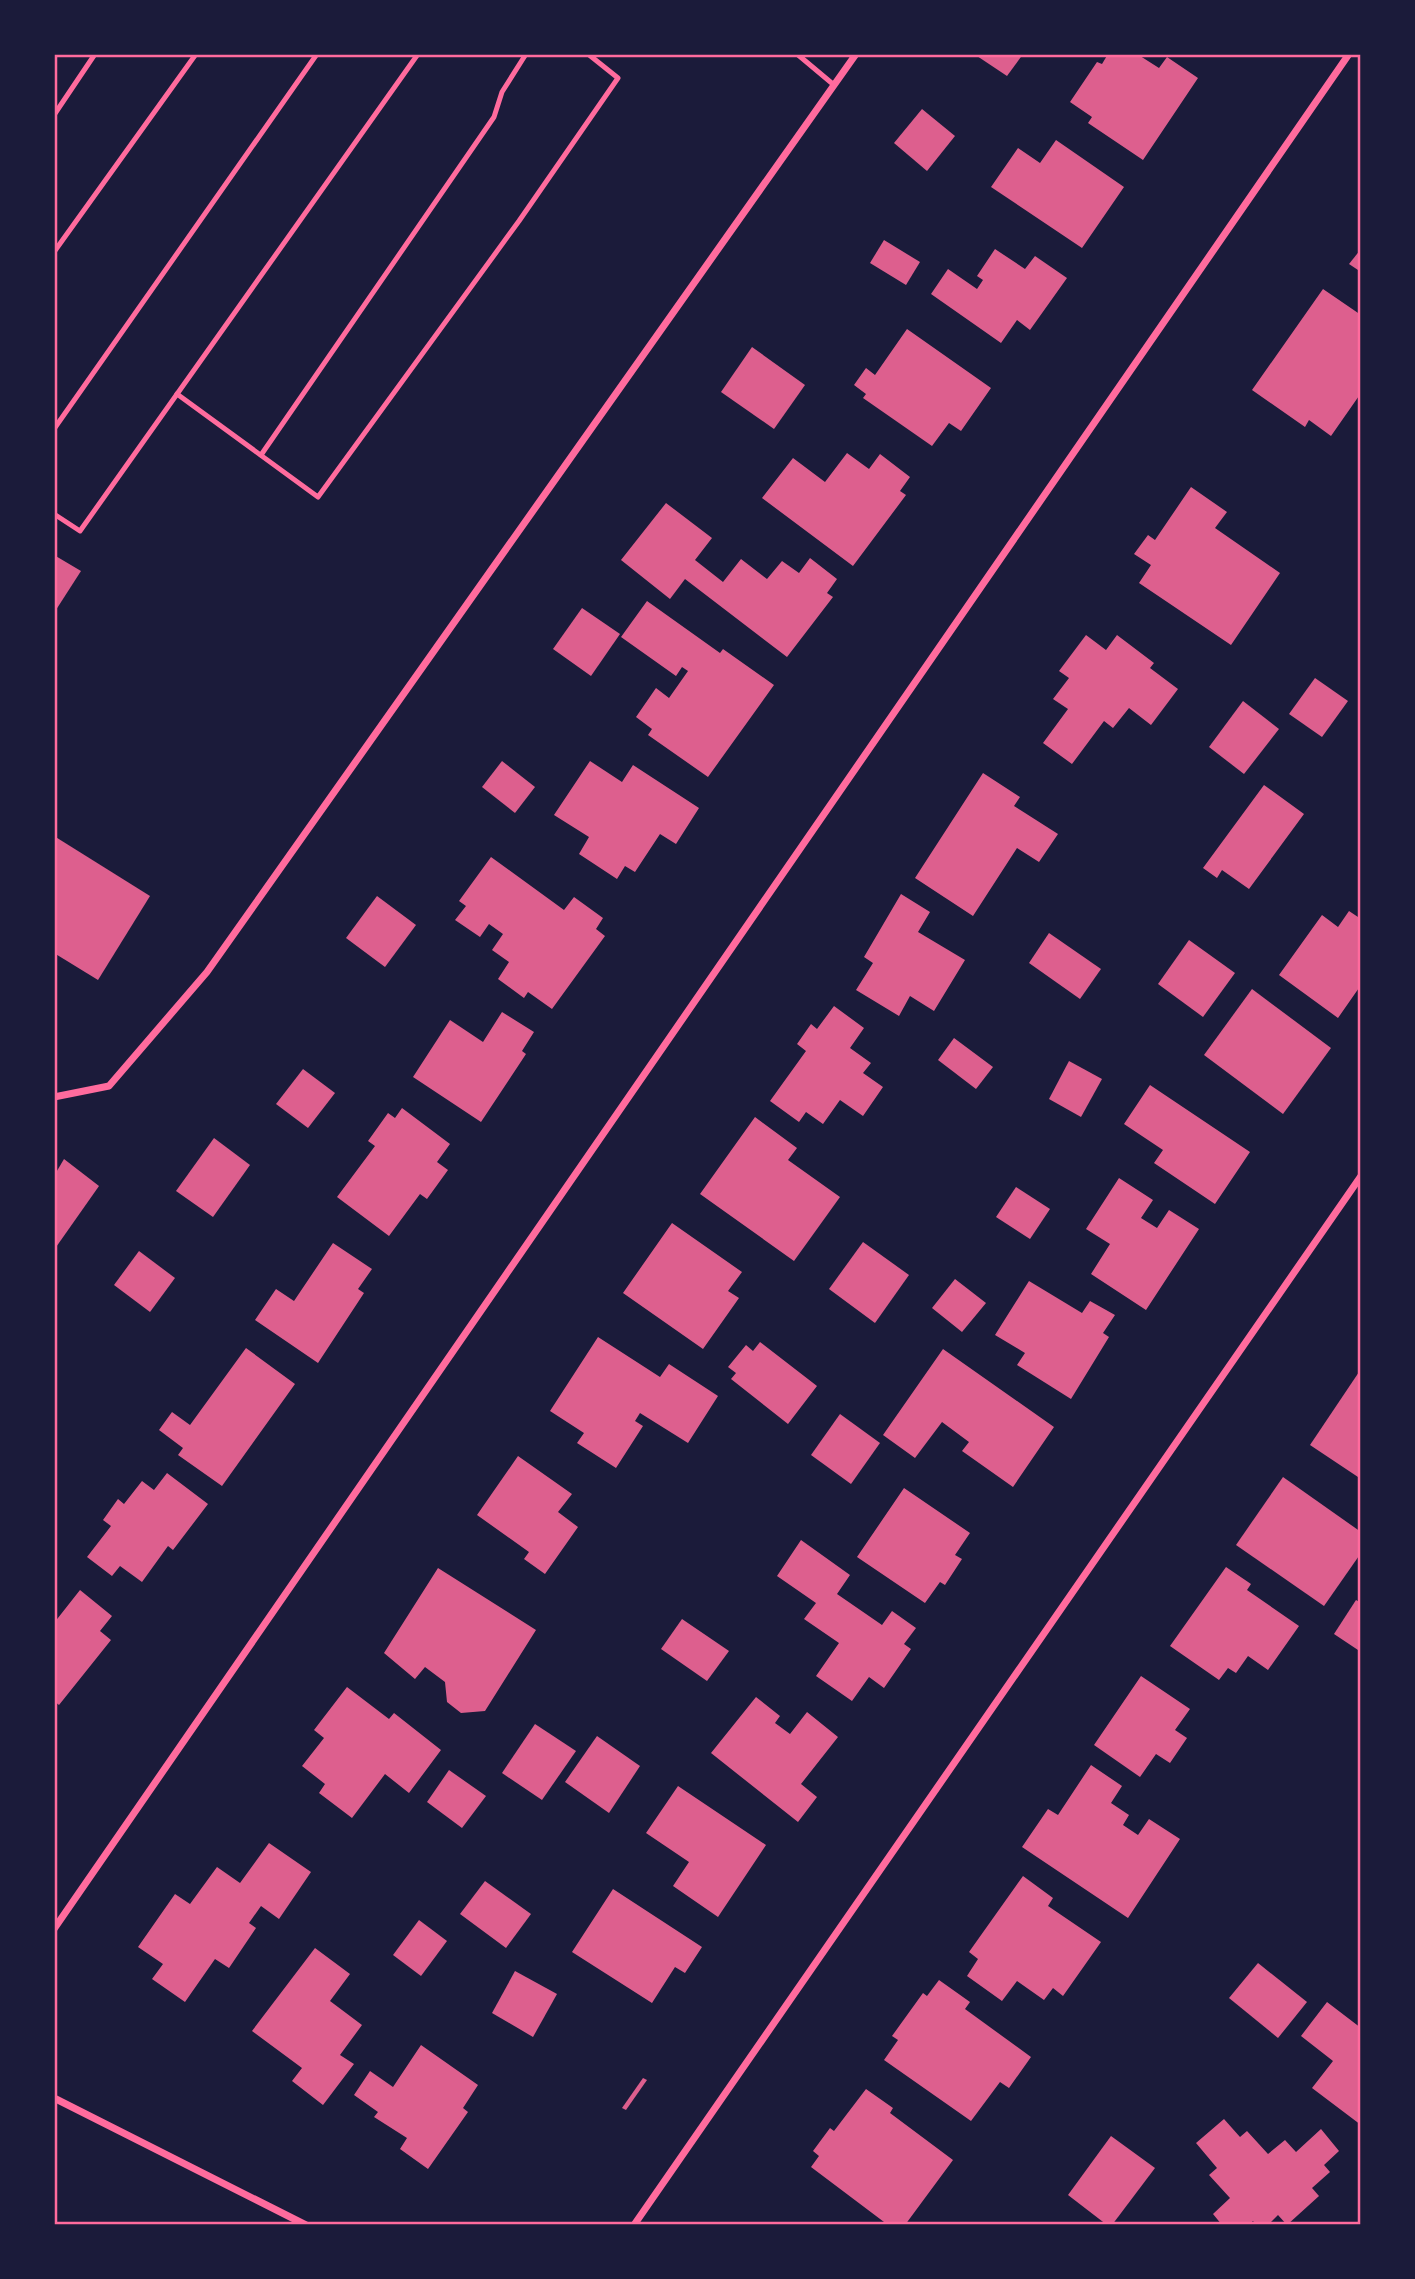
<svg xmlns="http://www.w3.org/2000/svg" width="1415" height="2279" viewBox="0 0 1415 2279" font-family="Lato,sans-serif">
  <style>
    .building { fill: #dd5f8e }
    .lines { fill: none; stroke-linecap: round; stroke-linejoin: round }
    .service { stroke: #ff6b9d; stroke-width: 5 }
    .minor { stroke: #ff6b9d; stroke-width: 7 }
    .neatline { fill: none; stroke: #ff6b9d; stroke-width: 2.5 }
  </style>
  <rect width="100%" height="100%" fill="#1b1b3a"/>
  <g class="building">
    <polygon points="974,54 1023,54 1007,76"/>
    <polygon points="1108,54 1137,54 1159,68 1167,57 1198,78 1143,160 1088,123 1092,117 1070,102 1097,62 1102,64"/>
    <polygon points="922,109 955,136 927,171 894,143"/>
    <polygon points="1056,140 1124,187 1082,248 991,187 1018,148 1040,163"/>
    <polygon points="884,240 920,262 906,285 870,263"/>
    <polygon points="995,249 1025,269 1035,256 1067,278 1030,330 1017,320 1001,343 931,294 948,269 977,289 983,280 977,276"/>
    <polygon points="1361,249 1361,272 1349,264"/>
    <polygon points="1323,289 1361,315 1361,393 1331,436 1309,420 1305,427 1252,390"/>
    <polygon points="907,329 991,388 961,431 949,423 932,446 863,398 866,394 854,385 866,368 875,375"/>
    <polygon points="752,347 805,385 774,429 721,392"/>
    <polygon points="847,453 869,469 880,454 910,477 900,491 906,495 853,566 762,498 793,458 825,482"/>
    <polygon points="1191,487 1227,512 1215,528 1280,573 1231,645 1139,583 1151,565 1134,554 1148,535 1155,540"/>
    <polygon points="666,503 712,538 695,560 723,582 741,559 767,579 782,561 799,573 810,558 837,579 827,593 833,597 787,657 685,579 670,599 621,560"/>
    <polygon points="54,555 81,571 54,613"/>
    <polygon points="647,601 720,653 723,649 774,685 708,777 648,735 652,729 636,717 656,688 669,698 688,671 682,667 676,676 621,637"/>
    <polygon points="582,608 620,634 591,676 553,649"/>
    <polygon points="1086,635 1106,650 1117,635 1154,663 1150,668 1178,689 1151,725 1129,708 1113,728 1104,721 1072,764 1043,743 1068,709 1053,699 1069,678 1059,671"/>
    <polygon points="1315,678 1348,701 1322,737 1289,714"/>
    <polygon points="1243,701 1279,729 1244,774 1209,747"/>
    <polygon points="502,761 535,787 515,813 482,787"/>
    <polygon points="590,761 622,782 633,765 699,808 676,844 660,834 635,872 625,866 617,879 579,854 589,837 554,815"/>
    <polygon points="983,773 1020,797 1014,806 1058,834 1039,862 1017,848 973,916 915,878"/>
    <polygon points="1264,785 1304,814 1249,889 1222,870 1217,878 1203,868"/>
    <polygon points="54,836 150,896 98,980 54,953"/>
    <polygon points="491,857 564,910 574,897 603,918 596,929 605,936 552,1009 528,992 524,998 498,979 509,962 492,950 503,934 489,924 480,937 455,920 466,906 459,901"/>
    <polygon points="901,894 930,912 918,932 965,960 934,1011 910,996 899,1016 856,990 873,963 864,957"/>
    <polygon points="377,896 416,925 385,967 346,938"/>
    <polygon points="1349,911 1361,919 1361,985 1338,1018 1279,975 1322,915 1338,927"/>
    <polygon points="1049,933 1101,969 1080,999 1029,963"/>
    <polygon points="1189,940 1235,973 1203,1017 1158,984"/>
    <polygon points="1252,989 1331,1048 1283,1114 1204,1055"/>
    <polygon points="834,1006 864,1028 850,1048 871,1063 863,1073 883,1087 863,1116 840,1100 823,1124 806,1112 799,1122 770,1101 806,1051 797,1044 811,1024 817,1029"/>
    <polygon points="502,1012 534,1032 522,1051 526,1054 481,1122 413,1077 450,1020 483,1042"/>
    <polygon points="954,1038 993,1067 976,1089 938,1060"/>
    <polygon points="1069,1061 1102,1079 1081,1117 1049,1099"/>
    <polygon points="303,1069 335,1093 308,1128 276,1104"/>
    <polygon points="1150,1085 1250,1152 1215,1204 1154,1163 1163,1150 1124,1124"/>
    <polygon points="402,1108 450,1144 437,1162 448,1170 427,1199 420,1194 389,1236 337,1197 375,1146 368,1141 388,1113 395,1118"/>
    <polygon points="755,1117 797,1148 788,1160 840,1197 794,1261 700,1194"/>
    <polygon points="214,1138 250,1165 213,1217 176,1191"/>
    <polygon points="64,1159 99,1186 54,1250 54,1176"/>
    <polygon points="1119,1178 1153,1200 1141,1218 1157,1228 1169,1210 1199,1229 1146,1310 1091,1274 1110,1244 1086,1229"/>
    <polygon points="1016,1187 1050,1209 1030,1239 996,1217"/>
    <polygon points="672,1223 742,1272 728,1291 739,1298 703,1349 623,1293"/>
    <polygon points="863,1242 909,1275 875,1323 829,1289"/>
    <polygon points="333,1243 372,1269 358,1289 364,1293 318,1363 255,1320 276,1289 294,1301"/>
    <polygon points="139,1251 175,1278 150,1312 114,1285"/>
    <polygon points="955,1279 986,1303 962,1332 932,1308"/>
    <polygon points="1029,1281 1082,1313 1090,1301 1115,1315 1103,1333 1109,1337 1071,1399 1017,1365 1025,1353 995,1335"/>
    <polygon points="598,1337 660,1377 669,1364 718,1396 688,1443 640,1413 635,1421 643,1426 616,1468 577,1443 584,1433 550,1411"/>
    <polygon points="760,1342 817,1386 788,1424 731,1379 736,1373 728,1367 746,1345 753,1351"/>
    <polygon points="246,1348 295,1384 222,1486 178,1455 183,1448 159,1430 172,1412 190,1425"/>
    <polygon points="943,1349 1054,1427 1013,1487 962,1451 969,1442 942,1422 915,1458 883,1435"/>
    <polygon points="1361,1369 1361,1479 1310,1445"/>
    <polygon points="840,1414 880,1443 851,1484 811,1455"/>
    <polygon points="518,1456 572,1494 558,1512 578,1527 545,1574 524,1559 529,1552 477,1515"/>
    <polygon points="167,1473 208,1504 173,1550 168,1546 142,1582 120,1566 112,1576 87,1557 111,1526 103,1520 118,1499 124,1504 142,1481 154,1490"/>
    <polygon points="1283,1477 1361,1532 1361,1553 1324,1606 1236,1545"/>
    <polygon points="904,1488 970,1533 955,1555 962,1559 945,1585 940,1582 925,1603 857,1557"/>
    <polygon points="801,1540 850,1575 837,1594 882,1625 892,1611 916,1628 904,1644 911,1649 884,1688 869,1677 852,1701 816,1676 839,1643 804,1619 816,1603 777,1576"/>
    <polygon points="1226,1567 1251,1584 1247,1590 1299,1626 1268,1670 1248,1656 1236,1673 1228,1668 1219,1680 1170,1646"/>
    <polygon points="438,1568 536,1630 485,1711 461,1713 447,1702 445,1682 425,1667 415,1679 384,1653"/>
    <polygon points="80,1590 112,1616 100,1631 111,1640 59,1705 54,1701 54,1623"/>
    <polygon points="1356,1600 1361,1603 1361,1652 1334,1634"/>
    <polygon points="682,1619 729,1651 707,1681 661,1649"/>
    <polygon points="1141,1676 1190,1709 1175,1730 1187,1738 1170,1763 1156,1754 1140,1777 1094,1745"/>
    <polygon points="347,1687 389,1719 394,1713 441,1750 409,1793 385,1774 352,1818 319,1793 325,1784 302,1766 324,1738 314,1730"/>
    <polygon points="756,1697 780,1716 775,1723 790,1734 807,1712 838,1737 801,1784 817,1797 798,1822 711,1753"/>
    <polygon points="535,1724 576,1751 542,1800 502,1773"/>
    <polygon points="597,1736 640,1766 609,1813 565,1782"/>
    <polygon points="1091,1765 1122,1786 1111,1803 1129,1815 1123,1825 1138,1835 1149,1819 1180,1839 1128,1918 1022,1847 1048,1809 1058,1815"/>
    <polygon points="449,1770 486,1796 462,1828 427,1802"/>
    <polygon points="678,1786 766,1845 718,1917 673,1886 689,1862 646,1833"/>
    <polygon points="269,1843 311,1872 279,1919 261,1906 249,1923 256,1928 229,1968 215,1959 185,2002 152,1979 163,1964 138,1947 175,1894 190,1904 217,1867 240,1883"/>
    <polygon points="1023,1876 1053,1898 1048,1906 1101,1942 1063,1996 1053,1988 1044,2000 1017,1981 1002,2001 967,1976 978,1959 969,1952"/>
    <polygon points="485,1881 531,1914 506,1948 460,1914"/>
    <polygon points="613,1889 702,1947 685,1973 675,1967 652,2003 572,1952"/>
    <polygon points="419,1920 447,1941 421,1976 393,1955"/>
    <polygon points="315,1948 350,1974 330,2001 362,2025 340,2055 354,2064 323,2105 292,2081 302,2068 252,2031"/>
    <polygon points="1258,1963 1307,2002 1278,2038 1229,1998"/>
    <polygon points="515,1971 557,1994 533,2037 492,2013"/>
    <polygon points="939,1980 970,2002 965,2009 1031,2057 1009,2088 1000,2082 971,2121 884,2060 898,2040 892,2036 923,1993 927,1996"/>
    <polygon points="1327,2002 1361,2028 1361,2125 1312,2088 1333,2061 1301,2036"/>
    <polygon points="421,2045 478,2085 463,2108 468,2112 428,2169 400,2149 407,2138 374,2117 378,2112 354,2095 370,2071 393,2087"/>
    <polygon points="643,2078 647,2080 626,2110 622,2108"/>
    <polygon points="866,2089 893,2108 890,2113 953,2160 905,2225 888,2225 811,2167 819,2156 813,2151 830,2128 834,2131"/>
    <polygon points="1224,2119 1240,2137 1247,2131 1268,2154 1285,2140 1296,2152 1321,2129 1339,2151 1324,2165 1330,2172 1312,2188 1319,2196 1287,2225 1278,2215 1268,2225 1256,2225 1253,2221 1249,2225 1222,2225 1213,2214 1230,2198 1209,2175 1217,2168 1196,2143"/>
    <polygon points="1111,2136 1155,2168 1112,2225 1107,2225 1068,2195"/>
  </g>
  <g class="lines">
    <g class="service">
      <polyline points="797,54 834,85"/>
      <polyline points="54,115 95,54"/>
      <polyline points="54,252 196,54"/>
      <polyline points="177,394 318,497 519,221 618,78 588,54"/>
      <polyline points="54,429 317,54"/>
      <polyline points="261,455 494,117 502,92 526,54"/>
      <polyline points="54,514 80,531 418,54"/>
    </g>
    <g class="minor">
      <polyline points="54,1097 109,1086 207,972 856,54"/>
      <polyline points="54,1929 1349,54"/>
      <polyline points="54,2098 306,2225"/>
      <polyline points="634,2225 1361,1176"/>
    </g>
  </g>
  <rect width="1415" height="2279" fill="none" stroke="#1b1b3a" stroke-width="112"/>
  <rect x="56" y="56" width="1303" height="2167" class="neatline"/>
</svg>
